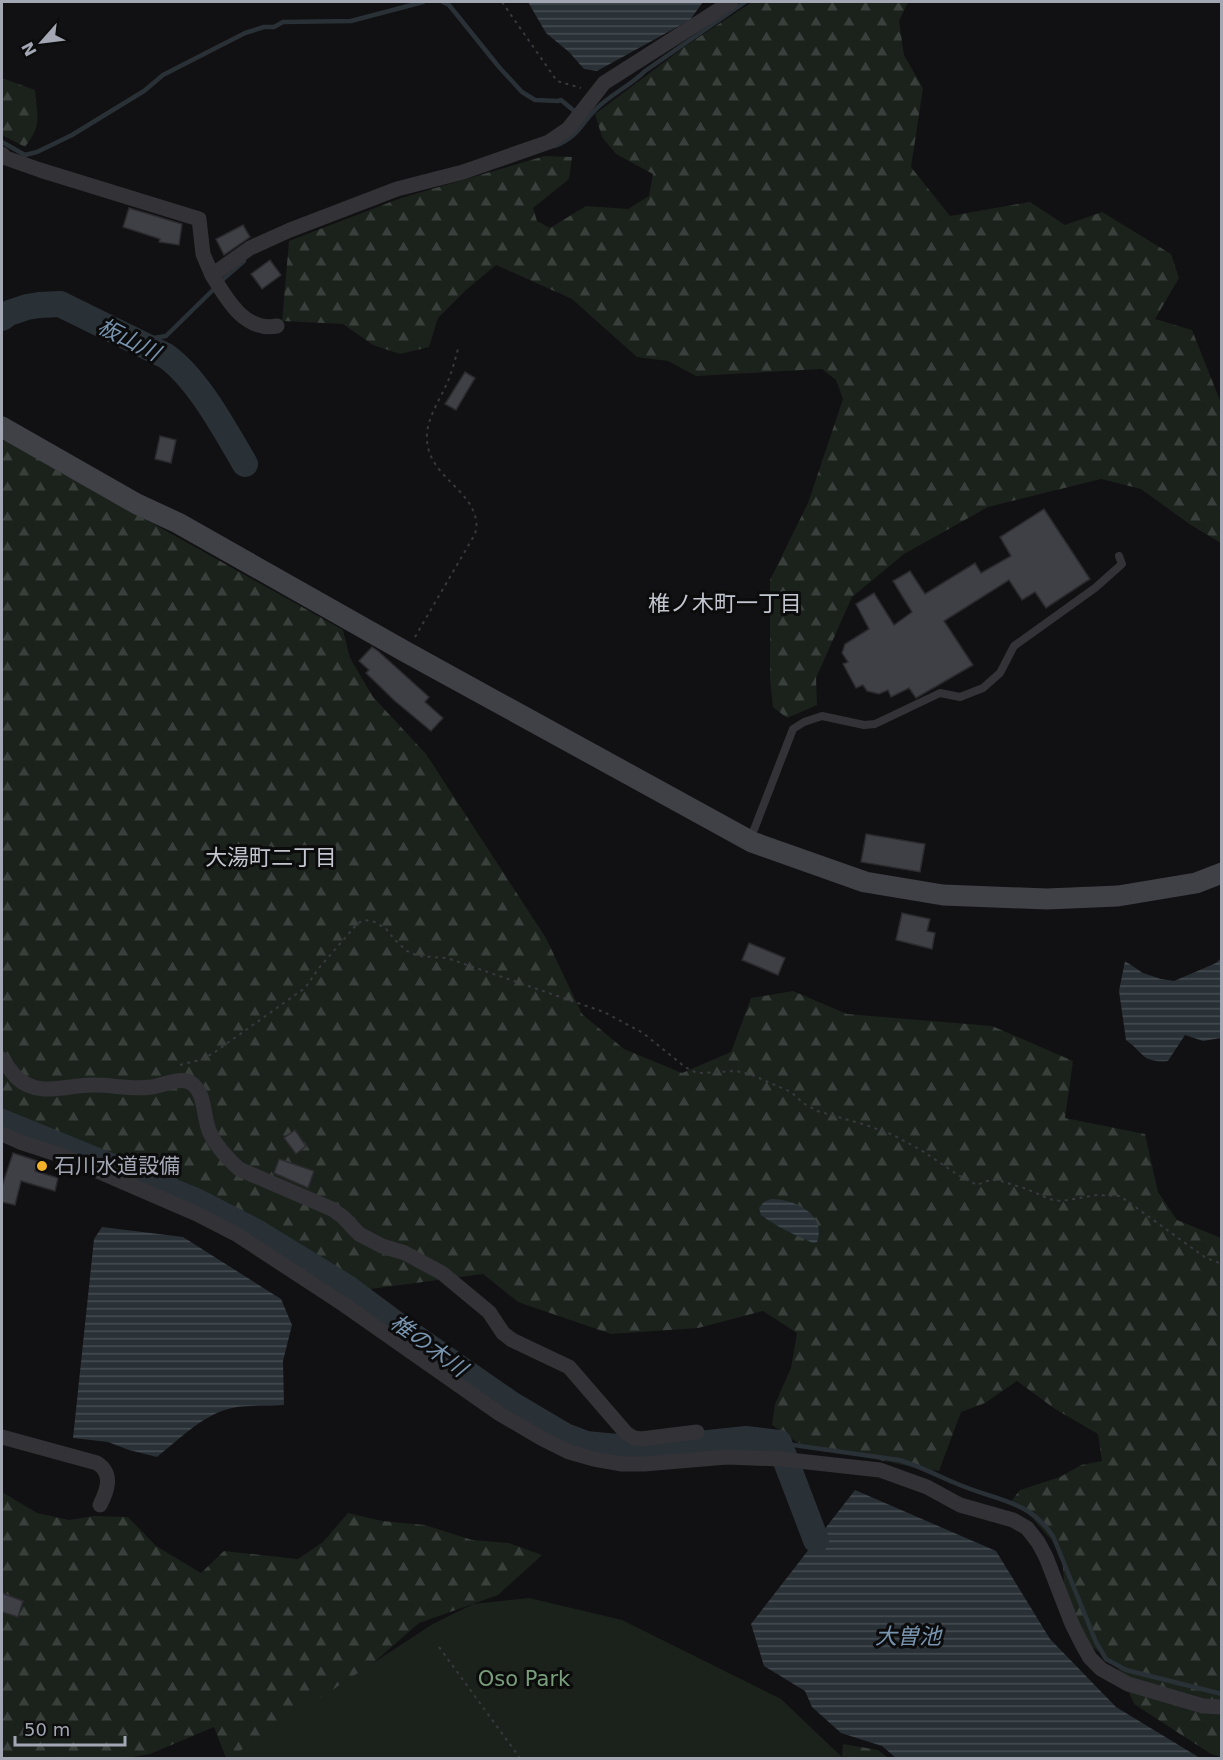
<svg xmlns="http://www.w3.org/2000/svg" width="1223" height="1760" viewBox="0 0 1223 1760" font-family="'DejaVu Sans','Noto Sans JP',sans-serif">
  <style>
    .forest { fill: url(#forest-firs) }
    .green { fill: #1b221c }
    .water { fill: url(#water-rules) }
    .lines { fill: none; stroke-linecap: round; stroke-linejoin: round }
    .stream { stroke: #293137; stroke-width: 4.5 }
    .river { stroke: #293137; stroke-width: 26 }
    .building { fill: #3f4045; stroke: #2b2a2e; stroke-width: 1.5 }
    .path { stroke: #38393e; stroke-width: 2; stroke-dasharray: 3 4.5; stroke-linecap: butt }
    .lane { stroke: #323237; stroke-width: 8 }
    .street { stroke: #323237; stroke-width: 15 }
    .secondary { stroke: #404147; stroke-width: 21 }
    .poi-dot { fill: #f2b129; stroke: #0c0c0d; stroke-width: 2 }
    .labels { text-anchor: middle; stroke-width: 6; stroke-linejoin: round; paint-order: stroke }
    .poi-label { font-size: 21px; fill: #a2a7b3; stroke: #0c0c0d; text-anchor: start }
    .park-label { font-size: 21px; fill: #789e7b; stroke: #0c0c0d }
    .water-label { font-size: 22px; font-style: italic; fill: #7894af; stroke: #0c0c0d }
    .neighbourhood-label { font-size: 22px; fill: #c3c6cf; stroke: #0c0c0d }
  </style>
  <defs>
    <pattern id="forest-firs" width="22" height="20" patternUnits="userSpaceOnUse" patternTransform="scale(1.5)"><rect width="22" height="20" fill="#1b221c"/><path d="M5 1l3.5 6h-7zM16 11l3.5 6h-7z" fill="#393f3b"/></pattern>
    <pattern id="water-rules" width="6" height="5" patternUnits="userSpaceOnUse" patternTransform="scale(1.5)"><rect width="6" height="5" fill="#293137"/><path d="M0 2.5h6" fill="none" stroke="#454c52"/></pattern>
  </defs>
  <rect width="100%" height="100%" fill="#111012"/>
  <g class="forest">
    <polygon points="752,2 908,2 899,21 904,55 923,88 911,167 950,216 1030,202 1065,225 1102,212 1171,254 1179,278 1155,319 1192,330 1221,403 1221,543 1191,525 1141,489 1101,479 988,507 904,554 852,597 816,678 817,705 787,718 773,707 770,679 770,580 808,503 843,399 836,380 822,369 696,376 668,361 637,357 572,299 496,265 466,290 438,318 429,347 400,354 373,345 343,324 282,321 289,241 401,198 545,156 572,157 569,179 533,208 537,221 550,228 586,206 628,209 649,196 653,174 616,154 602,137 595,114 687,45"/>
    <path d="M2,78L35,90C37,118 43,123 25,147L2,135Z"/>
    <polygon points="4,440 343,630 350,658 373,697 426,754 546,938 582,1014 624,1049 682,1073 731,1052 751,998 793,991 847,1014 992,1026 1073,1061 1065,1118 1145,1134 1158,1192 1177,1220 1221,1238 1221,1757 1211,1754 1134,1704 1116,1663 1089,1645 1065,1601 1062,1552 1028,1513 1009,1504 1020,1490 1060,1477 1081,1465 1102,1461 1098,1434 1055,1409 1017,1381 985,1403 961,1412 939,1471 918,1468 798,1443 772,1425 775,1404 791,1368 797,1333 763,1311 698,1328 611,1334 518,1302 483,1274 363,1290 186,1190 75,1142 2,1114 2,445"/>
    <polygon points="2,1492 37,1513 69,1520 94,1516 128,1517 156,1546 201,1573 224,1551 298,1559 323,1542 348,1513 382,1521 425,1525 472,1540 509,1543 542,1555 498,1595 419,1623 331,1700 372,1758 226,1758 214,1727 150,1754 126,1758 2,1758"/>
    <polygon points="843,1744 878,1750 888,1758 842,1758"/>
  </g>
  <polygon class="green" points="529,1598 622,1620 781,1699 843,1758 229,1758 431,1625 473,1604"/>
  <g class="water">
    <polygon points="528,2 703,2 690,20 597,71 584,69 569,52 546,33"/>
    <path d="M1221,958V1038L1203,1041L1185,1035L1168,1061C1142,1063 1144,1053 1126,1040L1119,991L1125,961L1143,973L1161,979L1174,981L1216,963Z"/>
    <path d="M771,1199C794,1199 827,1214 817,1242L813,1243C795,1235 777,1227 761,1215L759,1208L764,1202Z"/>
    <path d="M102,1227L183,1237L281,1299L292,1325L283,1361L284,1405C269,1406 252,1405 237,1407C205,1412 181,1438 157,1457L129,1450L108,1442L73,1438L94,1239Z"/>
    <polygon points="855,1490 996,1551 1050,1639 1116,1707 1200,1758 896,1758 882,1746 841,1733 812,1707 805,1691 764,1666 751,1624"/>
  </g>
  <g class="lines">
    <g class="stream">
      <polyline points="443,2 449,5 499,67 522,92 535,100 558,101 561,100 573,110"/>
      <polyline points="2,142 25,155 37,152 72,135 144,91 163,75 245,33 264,27 274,27 283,22 351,21 423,2"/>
      <path d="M555,146C578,137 581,124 596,109C611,94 630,86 645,71L745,2"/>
      <polyline points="221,281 244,261"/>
      <polyline points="113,330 142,340 166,336 215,288"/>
      <path d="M779,1443L899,1460C920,1466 940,1477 960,1485C998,1501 1028,1500 1053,1536L1096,1642L1106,1659L1126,1670L1222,1694"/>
    </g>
    <g class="river">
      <path d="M2,318L9,313L27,307L39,305L60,304L166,356C198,379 225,430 245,464"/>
      <polyline points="2,1122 196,1201 258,1233 346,1287 393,1322 511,1404 565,1436 586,1444 628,1448 661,1448 746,1439 779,1443 816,1540"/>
    </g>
  </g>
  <g class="building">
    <polygon points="129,208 182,224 179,245 159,242 160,239 123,227"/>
    <polygon points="243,225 250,237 224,255 216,239"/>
    <polygon points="270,260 281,275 262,289 251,274"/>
    <polygon points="465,372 475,378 456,410 445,404"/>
    <polygon points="160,436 176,440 171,463 155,459"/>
    <polygon points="1044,509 1090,579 1046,608 1035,592 1022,600 1009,580 944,621 973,665 916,698 909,688 891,697 888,690 879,694 867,691 863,685 856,688 843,664 848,662 842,653 845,644 869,629 856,604 874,593 894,625 912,612 893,581 910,571 925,594 975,563 981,573 1011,556 1000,537"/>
    <polygon points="372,647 378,651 429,697 425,702 443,718 431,731 395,701 366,673 369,670 359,661"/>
    <polygon points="866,834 925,844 920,872 861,862"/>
    <polygon points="902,913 930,919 927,931 935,933 932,949 896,940"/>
    <polygon points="749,943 785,958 778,975 742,960"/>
    <polygon points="295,1130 306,1146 296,1154 284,1138"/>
    <polygon points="13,1153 38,1161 35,1171 58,1178 55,1191 21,1181 15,1205 2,1202 2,1186"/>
    <polygon points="279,1159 314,1171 308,1188 274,1173"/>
    <polygon points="2,1593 23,1601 18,1617 2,1612"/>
  </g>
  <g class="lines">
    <g class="path">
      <polyline points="502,2 557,81 581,88"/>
      <path d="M415,637L475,534C476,530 477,525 476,520C470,486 424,475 427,433C429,414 441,398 448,381C452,371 455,360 458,349"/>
      <polyline points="180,1065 199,1060 212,1054 305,988 319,968 358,923 365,920 375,922 386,929 395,940 407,951 418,956 447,958 604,1012 643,1033 685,1067 695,1072 702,1073 736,1071 750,1074 791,1092 803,1103 817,1111 866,1125 893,1135 921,1150 958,1175 977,1185 987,1181 997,1180 1027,1189 1049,1199 1061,1201 1097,1195 1120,1196 1206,1258 1222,1264"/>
      <polyline points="439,1647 520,1758"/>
    </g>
    <polyline class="lane" points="750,840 793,729 804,722 822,716 864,725 875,724 940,693 960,697 983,688 1000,673 1014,646 1095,588 1122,564 1119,556"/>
    <g class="street">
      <polyline points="2,154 6,158 40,170 199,219 203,254 212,275 250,248 290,230 397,189 463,172 549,142 568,129 604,83 731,2"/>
      <path d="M212,275C226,298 244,332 277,326"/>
      <path d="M2,1059C6,1065 11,1071 16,1077C39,1099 68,1084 95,1085C113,1085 133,1090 151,1087C163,1086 179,1076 191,1083C206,1092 203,1119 210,1133C217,1148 228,1159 239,1169L332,1209L343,1217L359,1234L382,1246L405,1253L442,1273L489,1312L503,1333L512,1340L569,1367L626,1433L634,1438L641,1439L697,1432"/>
      <polyline points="2,1134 20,1142 63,1156 197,1214 236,1234 343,1304 500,1414 541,1438 569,1452 594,1459 622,1464 644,1464 727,1457 780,1459 880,1470 927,1487 960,1505 1013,1520 1027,1528 1038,1542 1046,1557 1072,1624 1081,1642 1090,1658 1101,1669 1128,1684 1203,1706 1222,1707"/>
      <path d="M2,1437L97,1463C114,1474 107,1491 100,1505"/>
    </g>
    <polyline class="secondary" points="2,427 137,504 178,523 406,652 752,842 865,882 943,895 1047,899 1118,896 1196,883 1222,873"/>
  </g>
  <circle class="poi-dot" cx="42" cy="1166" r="6"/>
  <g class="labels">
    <g class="poi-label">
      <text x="54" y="1173">石川水道設備</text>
    </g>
    <g class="park-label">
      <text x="524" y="1686">Oso Park</text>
    </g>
    <g class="water-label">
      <text transform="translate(129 339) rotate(27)" y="8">板山川</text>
      <text transform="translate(429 1345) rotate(36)" y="8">椎の木川</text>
      <text x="908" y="1644">大曽池</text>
    </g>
    <g class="neighbourhood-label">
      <text x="725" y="611">椎ノ木町一丁目</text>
      <text x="271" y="865">大湯町二丁目</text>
    </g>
  </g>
  <rect width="1223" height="1760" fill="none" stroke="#a2a7b3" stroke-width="6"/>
  <g transform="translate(42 42) rotate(242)" stroke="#0c0c0d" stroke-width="4.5" paint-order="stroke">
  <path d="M0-4.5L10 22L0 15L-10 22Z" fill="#a2a7b3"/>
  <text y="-9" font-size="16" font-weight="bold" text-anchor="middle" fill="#a2a7b3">N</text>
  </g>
  <path d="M15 1736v9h110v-9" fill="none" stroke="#a2a7b3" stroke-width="3"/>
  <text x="24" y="1736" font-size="18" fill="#a2a7b3" stroke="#0c0c0d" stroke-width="4.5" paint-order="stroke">50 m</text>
</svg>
